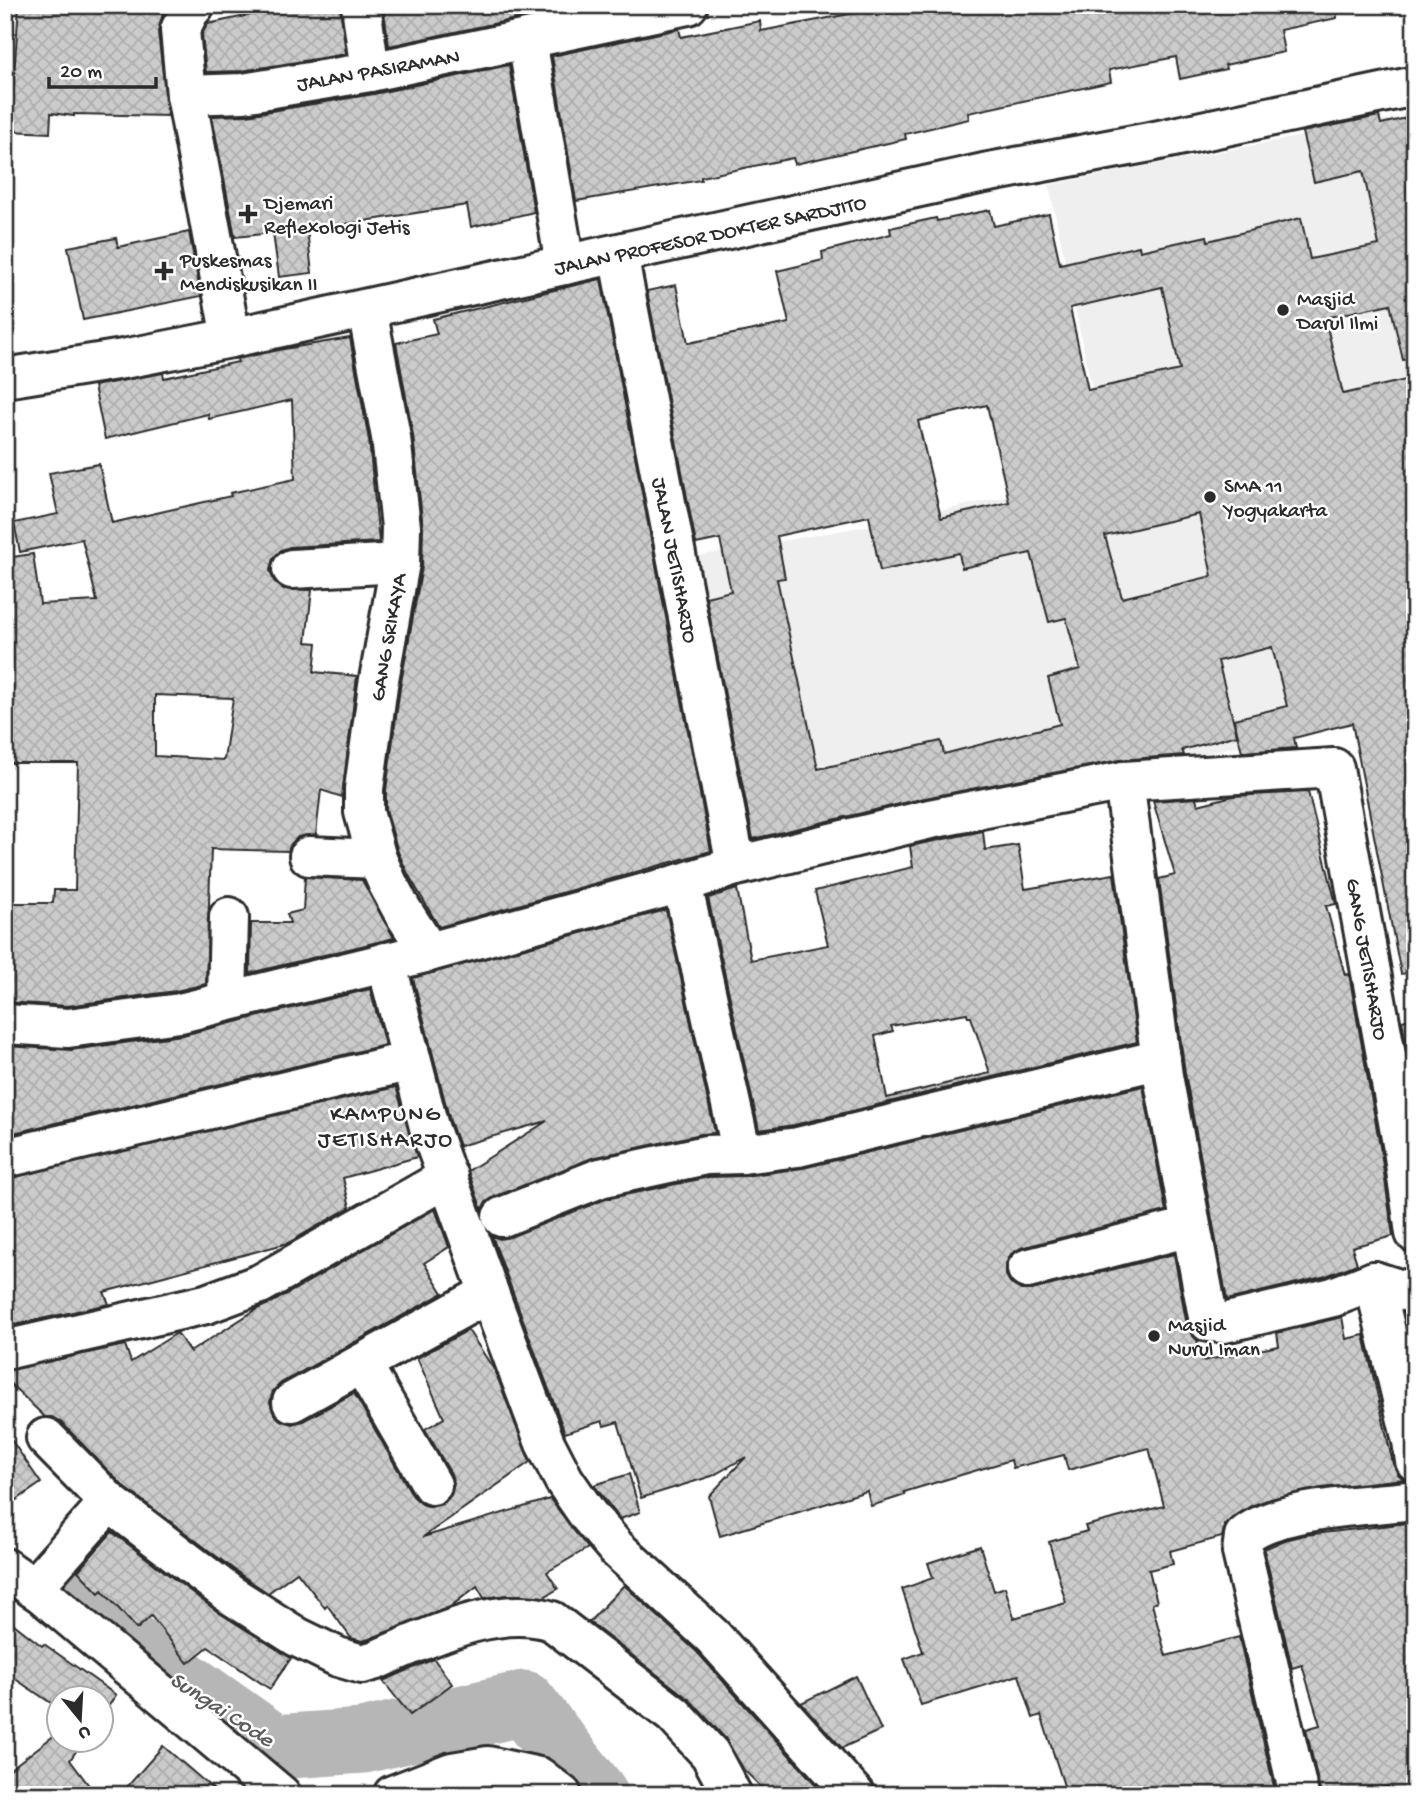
<svg xmlns="http://www.w3.org/2000/svg" width="1420" height="1800" viewBox="0 0 1420 1800" font-family="'Gochi Hand',sans-serif">
  <style>
    .built { fill: #efefef }
    .lines { fill: none; stroke-linecap: round; stroke-linejoin: round }
    .river { stroke: #b6b6b6; stroke-width: 65 }
    .building { fill: url(#building-cross-hatch); stroke: #2b2b2b; stroke-width: 2; fill-rule: evenodd }
    .minor-casing { stroke: #2b2b2b; stroke-width: 44 }
    .minor { stroke: #fff; stroke-width: 38 }
    .poi-dot { fill: #2b2b2b; stroke: #fff; stroke-width: 2.5 }
    .labels { text-anchor: middle; stroke-width: 5; stroke-linejoin: round; paint-order: stroke }
    .street-label { font-size: 21px; fill: #2b2b2b; stroke: #fff }
    .poi-label { font-size: 21px; fill: #2b2b2b; stroke: #fff; text-anchor: start }
    .neighbourhood-label { font-size: 23px; letter-spacing: 2px; fill: #2b2b2b; stroke: #fff }
    .water-label { font-size: 23px; font-style: italic; fill: #5c5c5c; stroke: #fff }
  </style>
  <defs>
    <pattern id="building-cross-hatch" width="8" height="8" patternUnits="userSpaceOnUse" patternTransform="scale(1.75)"><rect width="8" height="8" fill="#cbcbcb"/><path d="M0 0l8 8M0 8l8-8" fill="none" stroke="#aeaeae"/></pattern>
  </defs>
  <rect width="100%" height="100%" fill="#fff"/>
  <filter id="ink" filterUnits="userSpaceOnUse"><feTurbulence type="fractalNoise" baseFrequency=".0143" numOctaves="2"/><feDisplacementMap in="SourceGraphic" scale="14" xChannelSelector="R" yChannelSelector="G"/><feConvolveMatrix kernelMatrix="1 2 1 2 8 2 1 2 1" color-interpolation-filters="sRGB"/></filter>
  <g filter="url(#ink)">
    <polygon class="built" points="1415,114 1415,708 792,842 759,848 740,838 687,558 900,520 1110,473 1049,185"/>
    <g class="lines">
      <polyline class="river" points="72,1604 274,1747 363,1741 524,1703 596,1795"/>
    </g>
    <g class="building">
      <polygon points="19,5 165,5 158,32 168,116 74,114 74,116 51,113 50,133 10,131"/>
      <polygon points="277,5 340,5 346,54 241,71 206,72 202,34 208,24 278,9"/>
      <polygon points="383,5 581,5 389,46"/>
      <polygon points="926,5 1336,5 1337,18 1280,30 1284,52 1225,65 1226,69 1180,79 1176,57 1109,70 1111,82 968,113 969,119 905,134 906,139 795,164 793,158 701,177 701,180 576,201 552,56 679,29 681,37 760,21 761,31 875,9 876,16"/>
      <polygon points="509,65 534,212 471,227 467,205 307,230 312,273 279,277 273,233 235,237 212,116 247,115 374,94"/>
      <path d="M1379,116L1381,124L1415,116V359L1403,360L1390,304L1325,318L1343,394L1415,378V972L1401,974L1352,723L1294,738L1296,748L1242,752L1234,719L1287,706L1272,647L1218,661L1237,735L1182,750L1184,755L1120,760L925,798L753,839L706,597L731,591L720,539L696,544L647,291L676,285L688,343L789,323L777,271L823,260L822,252L891,234L890,228L936,218L937,221L990,210L994,226L1049,214L1060,264L1139,246L1140,251L1207,236L1208,241L1301,218L1310,259L1379,245L1363,171L1314,182L1302,132ZM1162,287L1180,370L1088,390L1070,308ZM987,405L1009,502L941,518L918,421ZM1199,514L1212,576L1122,598L1105,536ZM869,516L880,571L959,553L962,568L1031,553L1049,622L1066,618L1080,669L1048,678L1060,724L944,754L941,741L818,769L777,579L785,578L777,536Z"/>
      <polygon points="189,232 201,296 83,320 68,247 116,238 118,247"/>
      <polygon points="601,279 711,851 439,927 408,874 398,852 386,809 386,790 400,688 422,567 423,528 413,435 396,343 437,334 433,319"/>
      <path d="M350,338L369,440L379,542L290,547L281,550L273,559L270,570L274,581L283,589L312,590L306,642L317,643L314,672L357,676L342,797L321,790L316,834L298,837L291,844L288,851L211,849L206,984L176,991L67,1006L5,1002V903H53L54,890H75L78,763H5V558L33,554L40,604L97,601L82,539L20,552L14,523L58,514L49,473L99,464L112,523L231,496L230,493L295,479L292,400L209,419L208,414L105,439L94,386L163,373L164,378L238,362L237,359L284,349ZM155,695L233,698L224,760L155,756Z"/>
      <polygon points="1308,792 1336,904 1326,906 1345,975 1349,974 1381,1152 1393,1236 1352,1247 1357,1264 1326,1276 1227,1300 1185,1073 1159,879 1175,875 1153,801 1196,798 1198,805 1233,796"/>
      <path d="M983,831L985,850L1018,845L1025,889L1114,874L1137,1042L794,1125L759,1130L708,898L737,889L751,960L828,945L815,891L913,867L910,846ZM967,1013L968,1017H971L990,1073L887,1098L875,1036L893,1031L891,1026Z"/>
      <polygon points="305,877 362,880 394,938 250,973 251,923 290,923 287,914 303,910"/>
      <polygon points="666,910 715,1133 701,1134 592,1158 494,1197 485,1203 482,1210 468,1171 547,1121 459,1146 450,1121 413,978"/>
      <polygon points="370,989 385,1045 5,1135 5,1046 71,1050 183,1035"/>
      <polygon points="1415,1018 1415,1091 1402,1021"/>
      <polygon points="1143,1086 1166,1211 1021,1248 1011,1254 1006,1264 1006,1275 1011,1284 1021,1290 1032,1290 1174,1254 1187,1326 1191,1334 1197,1340 1202,1361 1279,1346 1277,1333 1342,1317 1346,1339 1364,1335 1393,1464 1398,1474 1404,1479 1321,1488 1270,1499 1251,1506 1232,1518 1225,1525 1222,1537 1170,1551 1173,1564 1149,1570 1157,1602 1152,1604 1166,1656 1239,1637 1276,1795 1067,1795 1041,1715 1033,1718 1019,1675 921,1705 904,1659 923,1652 902,1589 933,1578 928,1563 980,1546 994,1591 1005,1587 1014,1618 1066,1603 1049,1542 1087,1531 1085,1526 1164,1506 1149,1448 1068,1470 1064,1455 1013,1468 1011,1460 904,1492 905,1495 871,1506 867,1491 720,1536 709,1496 746,1457 712,1476 641,1498 618,1422 604,1426 602,1421 565,1433 492,1236 500,1239 510,1237 606,1199 709,1177 745,1176 803,1168"/>
      <polygon points="396,1087 417,1157 343,1178 350,1207 288,1243 104,1292 109,1304 5,1327 5,1179"/>
      <polygon points="435,1209 449,1247 424,1263 443,1293 281,1383 273,1391 270,1402 273,1412 280,1420 292,1424 303,1421 354,1393 413,1496 422,1504 431,1507 442,1504 451,1495 454,1484 451,1474 425,1429 444,1418 417,1358 468,1330 495,1371 530,1462 423,1537 550,1499 588,1548 547,1572 558,1589 544,1597 508,1595 484,1598 477,1586 450,1607 369,1639 362,1641 351,1638 327,1605 325,1608 297,1572 268,1593 244,1577 123,1486 62,1423 52,1417 45,1417 5,1379 5,1371 125,1345 131,1362 177,1333 190,1352 257,1309 271,1303"/>
      <polygon points="1415,1325 1415,1358 1407,1327"/>
      <polygon points="5,1431 41,1483 5,1508"/>
      <polygon points="629,1474 640,1512 620,1519 594,1485"/>
      <polygon points="1408,1523 1415,1554 1415,1795 1390,1795 1387,1786 1360,1795 1321,1795 1306,1729 1320,1725 1302,1665 1292,1668 1264,1549 1285,1540 1305,1535"/>
      <polygon points="112,1532 218,1612 291,1658 270,1689 208,1647 188,1663 151,1616 137,1629 102,1590 99,1593 78,1571"/>
      <polygon points="624,1585 697,1652 825,1795 769,1795 744,1770 726,1739 690,1700 589,1622"/>
      <polygon points="5,1617 42,1646 44,1644 116,1695 102,1716 102,1698 60,1698 60,1709 5,1672"/>
      <polygon points="434,1659 452,1684 410,1715 383,1681"/>
      <polygon points="856,1676 881,1730 842,1748 801,1703"/>
      <polygon points="60,1731 60,1740 84,1740 70,1760 96,1795 5,1795 5,1773"/>
      <polygon points="163,1746 220,1795 120,1795"/>
    </g>
    <g class="lines">
      <g class="minor-casing">
        <g id="minor">
          <polyline points="195,5 189,12 180,30 186,95 231,338"/>
          <polyline points="361,5 370,72"/>
          <polyline points="527,40 565,265"/>
          <polyline points="186,95 243,93 370,72 688,5"/>
          <polyline points="618,254 736,866"/>
          <polyline points="367,309 391,437 401,527 400,563 378,685 364,789 364,812 377,859 388,884 402,910 429,952"/>
          <polyline points="5,378 123,359 231,338 984,173 1150,142 1415,86"/>
          <polyline points="292,569 400,563"/>
          <polyline points="1124,781 1163,1076 1209,1322 1224,1323 1333,1297 1374,1281 1415,1294"/>
          <polyline points="309,856 377,859"/>
          <polyline points="386,962 429,1127 489,1293 545,1443 564,1480 588,1515 617,1549 713,1637 855,1795"/>
          <polyline points="227,1001 229,917"/>
          <polyline points="5,1024 68,1028 180,1013 429,952 682,883 736,866 930,819 1124,781 1334,768 1403,1149 1415,1233"/>
          <polyline points="742,1154 798,1147 1161,1059"/>
          <polyline points="5,1158 411,1061"/>
          <polyline points="502,1217 600,1178 706,1155 742,1154 682,883"/>
          <polyline points="1027,1269 1190,1227"/>
          <polyline points="1374,1281 1412,1441 1415,1461"/>
          <polyline points="5,1350 206,1304 260,1284 448,1177"/>
          <polyline points="362,1364 432,1485"/>
          <polyline points="292,1402 489,1293"/>
          <path d="M46,1438L109,1502L231,1595L297,1637L338,1657L362,1664L376,1660C427,1638 497,1603 552,1621L674,1715L710,1754L732,1795"/>
          <polyline points="5,1568 42,1594 281,1795"/>
          <polyline points="33,1588 109,1502"/>
          <polyline points="393,1795 452,1772 488,1766 539,1777 562,1795"/>
          <path d="M1299,1795L1242,1552L1244,1536C1277,1507 1369,1506 1415,1500"/>
        </g>
      </g>
      <use href="#minor" class="minor"/>
    </g>
  </g>
  <g class="poi-dot">
    <path d="M244.5 203.5h7v7h7v7h-7v7h-7v-7h-7v-7h7z"/>
    <path d="M160.5 260.5h7v7h7v7h-7v7h-7v-7h-7v-7h7z"/>
    <circle cx="1283" cy="310" r="7"/>
    <circle cx="1210" cy="497" r="7"/>
    <circle cx="1154" cy="1336" r="7"/>
  </g>
  <g class="labels">
    <g class="street-label">
      <text transform="translate(378 69) rotate(-10)" y="7">JALAN PASIRAMAN</text>
      <text transform="translate(710 234) rotate(-12)" y="7">JALAN PROFESOR DOKTER SARDJITO</text>
      <text transform="translate(676 560) rotate(79)" y="7">JALAN JETISHARJO</text>
      <text transform="translate(387 637) rotate(-80)" y="7">GANG SRIKAYA</text>
      <text transform="translate(1368 959) rotate(80)" y="7">GANG JETISHARJO</text>
    </g>
    <g class="poi-label">
      <text x="264" y="209">Djemari<tspan x="264" dy="24">Reflexologi Jetis</tspan></text>
      <text x="180" y="266">Puskesmas<tspan x="180" dy="24">Mendiskusikan II</tspan></text>
      <text x="1297" y="305">Masjid<tspan x="1297" dy="24">Darul Ilmi</tspan></text>
      <text x="1224" y="492">SMA 11<tspan x="1224" dy="24">Yogyakarta</tspan></text>
      <text x="1168" y="1331">Masjid<tspan x="1168" dy="24">Nurul Iman</tspan></text>
    </g>
    <g class="neighbourhood-label">
      <text x="386" y="1120">KAMPUNG<tspan x="386" dy="26">JETISHARJO</tspan></text>
    </g>
    <g class="water-label">
      <text transform="translate(223 1708) rotate(33)" y="8">Sungai Code</text>
    </g>
  </g>
  <rect width="1420" height="1800" fill="none" stroke="#fff" stroke-width="28"/>
  <rect x="14" y="14" width="1392" height="1772" fill="none" stroke="#2b2b2b" stroke-width="2.5" filter="url(#ink)"/>
  <g transform="translate(80 1719) rotate(162)"><circle r="33" fill="#ffffff" stroke="#aaaaaa" stroke-width="2"/>
  <path d="M0-5L12 26L0 18L-12 26Z" fill="#2b2b2b"/>
  <text y="-10" font-size="19" font-weight="bold" text-anchor="middle" fill="#2b2b2b">U</text>
  </g>
  <path d="M49 77v10h107v-10" fill="none" stroke="#2b2b2b" stroke-width="3.5"/>
  <text x="60" y="77" font-size="21" fill="#2b2b2b" stroke="#ffffff" stroke-width="5" paint-order="stroke">20 m</text>
</svg>
